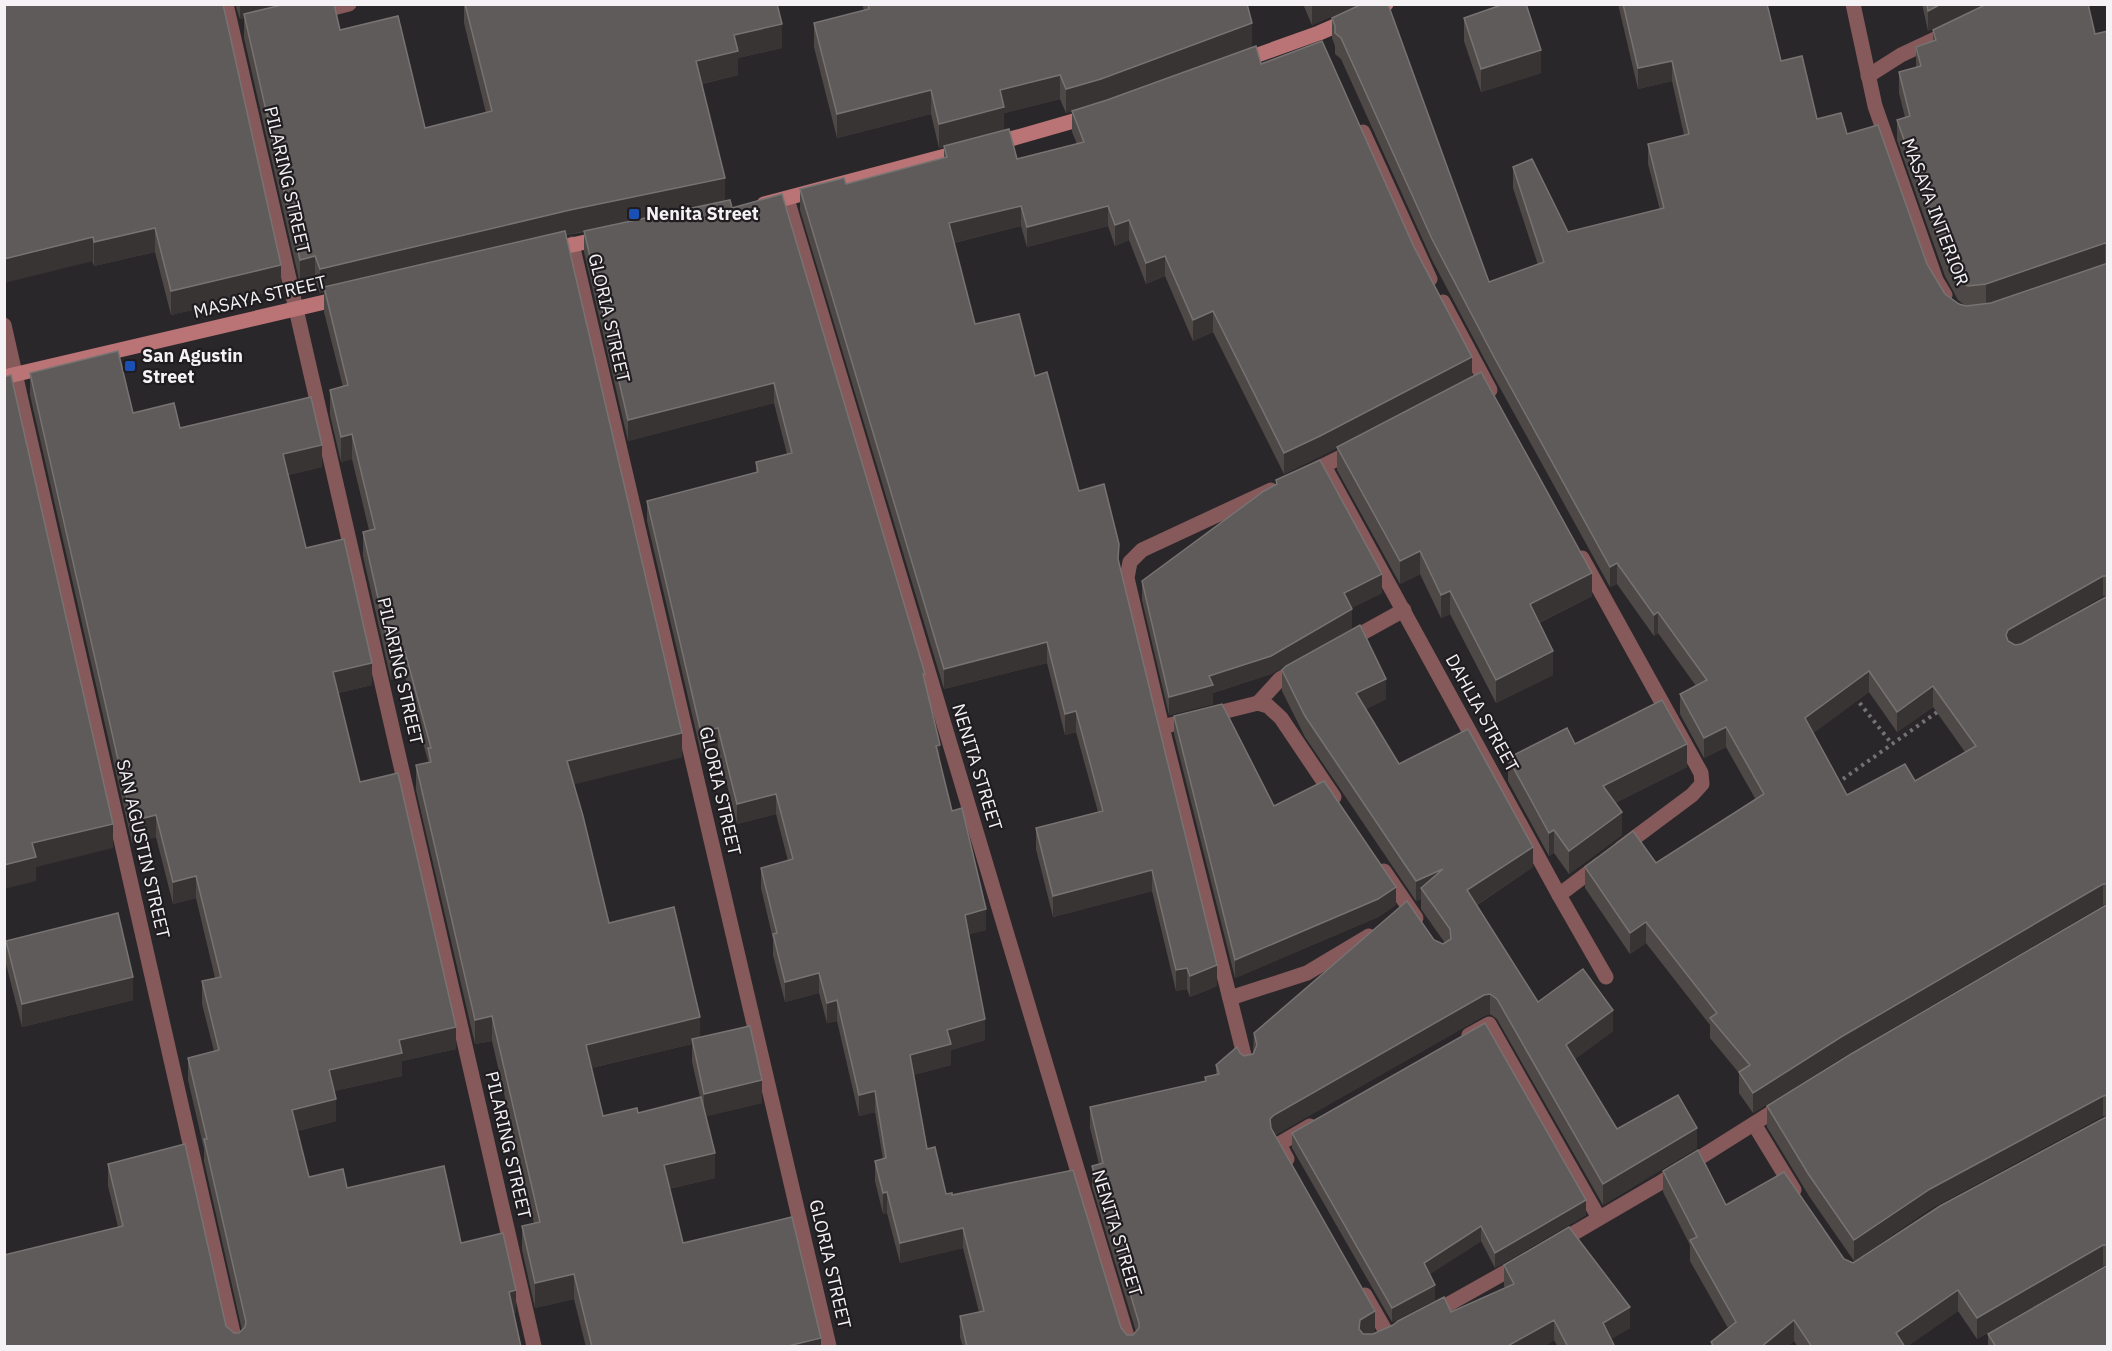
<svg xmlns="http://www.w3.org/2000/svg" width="2112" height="1351" viewBox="0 0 2112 1351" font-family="'IBM Plex Sans',sans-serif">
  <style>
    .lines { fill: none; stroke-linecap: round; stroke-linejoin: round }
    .path { stroke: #757276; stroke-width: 4; stroke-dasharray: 3 4.5; stroke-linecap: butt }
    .lane { stroke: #86595a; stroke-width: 15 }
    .street { stroke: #86595a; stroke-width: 15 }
    .secondary { stroke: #bb7476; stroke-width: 15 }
    .wall { fill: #4e4947; fill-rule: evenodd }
    .shaded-wall { fill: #383434 }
    .building { fill: #5f5b5a; stroke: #777372; stroke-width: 1.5; fill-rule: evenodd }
    .transit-dot { fill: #1a4fb4; stroke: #201d21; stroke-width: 2 }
    .labels { text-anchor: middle; stroke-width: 4.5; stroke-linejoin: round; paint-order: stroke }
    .street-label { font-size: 18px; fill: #f4f2f4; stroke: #201d21 }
    .poi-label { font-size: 18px; font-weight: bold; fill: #f4f2f4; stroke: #201d21; text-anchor: start }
  </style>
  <rect width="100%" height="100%" fill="#2a272b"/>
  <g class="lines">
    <g class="path">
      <polyline points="1855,697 1892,744"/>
      <polyline points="1843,779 1940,710"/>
    </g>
    <g class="lane">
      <polyline points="1868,76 1901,55 1950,32"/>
      <polyline points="1346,642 1404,610"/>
      <polyline points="1258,703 1280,679 1299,668"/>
      <polyline points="1469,1035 1489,1024 1599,1218"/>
      <polyline points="1754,1124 1794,1190"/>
      <polyline points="1287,1159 1279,1144 1310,1126"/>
      <polyline points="1365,1295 1389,1337"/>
    </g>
    <g class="street">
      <polyline points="226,4 534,1346"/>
      <polyline points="1853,4 1875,106 1936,280 1945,295"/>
      <polyline points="314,13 349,4"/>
      <polyline points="1363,132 1430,279"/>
      <polyline points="787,199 1130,1346"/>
      <polyline points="572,244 829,1346"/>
      <polyline points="1443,302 1490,390"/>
      <polyline points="4,325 236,1346"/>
      <polyline points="1324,466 1559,895 1606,977"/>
      <polyline points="1307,474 1355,450"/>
      <polyline points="1582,558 1701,773 1702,784 1692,795 1621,848"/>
      <polyline points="1162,727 1258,703 1268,706 1281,718 1334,797"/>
      <polyline points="1384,871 1416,918"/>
      <polyline points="1559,895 1600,864"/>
      <polyline points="1230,998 1307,973 1369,936"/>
      <polyline points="1247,1067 1162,727 1127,578 1130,562 1142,550 1271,490"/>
      <polyline points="1557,1243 1658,1184 1782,1106"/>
      <polyline points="1431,1314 1520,1264"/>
    </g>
    <g class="secondary">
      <polyline points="1241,61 1319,33 1386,4"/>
      <polyline points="993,144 1091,116"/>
      <polyline points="764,204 964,151"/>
      <polyline points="550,250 603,238"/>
      <polyline points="4,377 342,298"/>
    </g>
  </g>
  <g class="wall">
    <polygon points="4,4 281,289 171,315 155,252 94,266"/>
    <path d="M235,4H334L340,30L425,128L486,113L464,23V4H777L782,48L738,58V75L702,84L725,201L732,208L925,683L940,764L952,811L986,930L969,934L985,1040L951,1050V1065L913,1075L927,1149L946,1194L952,1195L1121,1328L1127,1335H1133L1136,1332L1092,1186V1166L1099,1164L1090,1128V1107L1205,1081V1077L1216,1075V1065L1240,1053L1244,1056L1253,1054L1254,1033L1434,940L1443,944L1445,943L1421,909V899L1416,901L1305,737L1282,691V670L1386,699L1366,709L1399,764L1533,867L1477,905L1538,1002L1613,1031L1575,1059L1617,1129L1697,1148L1603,1205L1497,1019L1490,1014L1484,1016L1275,1135L1375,1332L1371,1334L1451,1312L1505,1288L1504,1286V1265L1630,1328L1611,1339L1615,1347H1558L1554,1340L1543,1347H963L960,1337V1316L979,1312L963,1248L900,1263L887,1213L883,1214L875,1181V1161L883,1159L875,1112L859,1116L837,1021L827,1023L819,993L785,1002L773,955V939L761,888V868L788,861L776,814L737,824L718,749L701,753L647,521V501L756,472V462L787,454L774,403L628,441L584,252V232L566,235L682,757L574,784L609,923L700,1037L762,1103L706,1116L715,1178L669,1189L683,1243L821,1347H586L574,1299L535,1308L522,1250V1226L534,1223L492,1041L475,1044L416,790V765L428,762V761L405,677L391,680L363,556V532L369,530L352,459L341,462L330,415V390L343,387L324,312V292L320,293L315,280L300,284L244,38V18L240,19ZM692,1044V1062L700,1097L638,1113L603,1116L591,1068Z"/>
    <path d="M862,4H1247L1252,47L1261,64L1472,377L1592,596L1539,623L1553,675L1496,703L1450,614L1441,618L1420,574L1400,584L1337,470V448L1284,474L1213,332L1193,341L1165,276L1146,284L1129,240L1115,246L1108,226L1027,247L1021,226L954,243L975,324L1035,376L1079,491L1119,567L1217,986L1190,997L1187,989L1176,991L1152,891L1053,917L1036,849V828L1098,812L1076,732L1065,735L1047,663L944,689L800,210V189L846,184L944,158V147L939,148L931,114L837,138L814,47V23L864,10ZM1060,99L1066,113L1072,111V132L1077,144L1017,159L1004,130V113Z"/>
    <polygon points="1303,4 1360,4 1312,25"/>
    <path d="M1618,4H1767L1781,61L1817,119L1847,134L1945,294L1959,304L1966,306L1958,300L1945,276L1897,140V120L1905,117L1899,93V72L1916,67V47L1933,41V30L2095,34L2108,31V1116H2103L1930,1209L1854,1261L1809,1196L1767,1127V1106L2107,904L2103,905L1841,1058L1753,1113L1739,1093V1073L1710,1038V1025L1646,943L1630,954L1585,888V867L1656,863L1756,800L1726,747L1704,758L1680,714V694L1696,686L1658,633L1654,636L1617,584L1610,587L1494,377L1432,260L1341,59L1335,54V46L1332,38V18L1489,282L1538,265L1513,188V167L1568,232L1660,210L1648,164V144L1684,135L1672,81L1638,89ZM2103,596H2106L2019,644ZM1869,692L1897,732L1933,707L1965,752L1915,781L1847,795L1813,733Z"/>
    <polygon points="1922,4 1985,4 1928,31"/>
    <polygon points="1464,18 1541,73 1481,92 1464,41"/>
    <polygon points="30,373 133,413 180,428 322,467 288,475 306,548 372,685 338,693 360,782 456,1049 402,1061 402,1076 334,1091 336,1121 297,1131 309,1177 347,1188 461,1243 516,1312 513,1313 521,1347 4,1347 118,1227 108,1186 108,1164 226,1326 234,1333 239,1333 242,1330 204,1161 204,1149 188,1080 188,1058 214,1051 202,1004 202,981 215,978 196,898 173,904 156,837 132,843 30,395"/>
    <polygon points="1276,480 1382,593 1351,608 1352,628 1271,674 1213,693 1213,704 1169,715 1142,600 1142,581 1276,485"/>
    <polygon points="1174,716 1274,806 1396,905 1378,917 1235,978 1174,734"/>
    <polygon points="1508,758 1687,767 1615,803 1622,835 1569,874 1554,853 1549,856 1508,781"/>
    <polygon points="6,941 133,1000 22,1027 6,964"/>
    <polygon points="2108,1116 2108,1347 1988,1347 1988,1334 2107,1265 2103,1266 1977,1339 1958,1311 1906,1347 1798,1347 1794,1341 1787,1347 1711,1347 1711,1342 1728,1328 1690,1261 1690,1245 1663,1192 1663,1171 1726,1205 1853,1263"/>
    <polygon points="1292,1133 1586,1215 1495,1268 1481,1241 1430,1274 1435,1300 1392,1322 1292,1148"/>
  </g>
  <g class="shaded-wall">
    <polygon points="240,4 303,4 244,14 244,18 240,19"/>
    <polygon points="1313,4 1360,4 1312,25 1312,5"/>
    <polygon points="1941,4 1985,4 1928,31 1928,11"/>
    <polygon points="1252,23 1252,47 1101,103 1066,113 1066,89"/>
    <polygon points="782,24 782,48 738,58 738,75 696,85 696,61 734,35"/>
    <polygon points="1541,50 1541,73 1481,92 1481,69"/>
    <polygon points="1672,61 1672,81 1638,89 1638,68"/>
    <polygon points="1060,75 1060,99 1004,113 1004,131 939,148 939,124 1000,90"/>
    <polygon points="931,90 931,114 837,138 837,114"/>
    <polygon points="725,178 725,202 570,234 325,292 324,287 324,292 320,293 320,269 570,210"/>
    <polygon points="1021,206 1021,226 949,244 949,223"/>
    <polygon points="1108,206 1108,226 1027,247 1027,227"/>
    <polygon points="1129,220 1129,240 1115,246 1115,225"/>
    <polygon points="155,228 155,252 94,266 94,242"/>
    <polygon points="93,237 93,261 4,283 4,259"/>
    <polygon points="2105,243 2105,264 1986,304 1986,284"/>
    <polygon points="315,256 315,280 300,284 300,260"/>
    <polygon points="1165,256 1165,276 1146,284 1146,263"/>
    <polygon points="281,265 281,289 171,315 171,291"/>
    <polygon points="1213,311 1213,332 1193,341 1193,320"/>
    <polygon points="1472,357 1472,378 1320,457 1284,474 1284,453"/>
    <polygon points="774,383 774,403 628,441 628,420"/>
    <polygon points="352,434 352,459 341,462 341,437"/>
    <polygon points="322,445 322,467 283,476 283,454"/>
    <polygon points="1119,544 1119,565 1118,580 1118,559"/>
    <polygon points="1420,551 1420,574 1400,584 1400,561"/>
    <polygon points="1617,563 1617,584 1610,587 1610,567"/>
    <polygon points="1592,573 1592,596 1530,627 1530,604"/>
    <polygon points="1382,574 1382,593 1344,612 1344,593"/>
    <polygon points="2103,576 2103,596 2008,651 2006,635 2008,630"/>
    <polygon points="1450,591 1450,614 1441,618 1441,595"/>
    <polygon points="1352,609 1352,628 1271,674 1213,693 1213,704 1169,715 1169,697 1209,676"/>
    <polygon points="1658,612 1658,633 1654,636 1654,615"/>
    <polygon points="1047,642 1047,663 944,689 944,669"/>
    <polygon points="1553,651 1553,675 1496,703 1496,680"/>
    <polygon points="405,652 405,677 391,680 391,655"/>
    <polygon points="372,663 372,685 333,694 333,672"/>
    <polygon points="1869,671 1869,692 1805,739 1805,718"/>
    <polygon points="1386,679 1386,699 1356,714 1356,693"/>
    <polygon points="1933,686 1933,707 1897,732 1897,712"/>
    <polygon points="1076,711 1076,732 1065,735 1065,714"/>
    <polygon points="1726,727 1726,747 1704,758 1704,738"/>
    <polygon points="718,728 718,749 701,753 701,732"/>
    <polygon points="682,733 682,757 567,786 567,761"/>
    <polygon points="1687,744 1687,767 1603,809 1603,786"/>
    <polygon points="940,745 940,766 936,746"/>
    <polygon points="776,794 776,814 737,824 737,804"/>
    <polygon points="1622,812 1622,835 1569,874 1569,851"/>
    <polygon points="156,815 156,837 132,843 132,821"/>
    <polygon points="113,824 113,848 36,867 36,881 4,889 4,865 32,843"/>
    <polygon points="1554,830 1554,853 1549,856 1549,833"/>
    <polygon points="1533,847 1533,867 1467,911 1467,890"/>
    <polygon points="1443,869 1421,888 1421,899 1416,901 1416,881"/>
    <polygon points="1152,870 1152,891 1053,917 1053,896"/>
    <polygon points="196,876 196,898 173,904 173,882"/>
    <polygon points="2103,884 2103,905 1841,1058 1753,1113 1753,1093 1841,1037"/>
    <polygon points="1396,887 1396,905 1378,917 1235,978 1235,960"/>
    <polygon points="986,909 986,930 965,935 965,915"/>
    <polygon points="1646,922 1646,943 1630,954 1630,933"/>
    <polygon points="1217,965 1217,986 1190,997 1190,976"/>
    <polygon points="1187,968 1187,989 1176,991 1176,970"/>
    <polygon points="819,973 819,993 785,1002 785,982"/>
    <polygon points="133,977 133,1000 22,1027 22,1004"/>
    <polygon points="1490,994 1490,1014 1484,1016 1274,1136 1270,1140 1270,1119 1274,1115 1484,995"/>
    <polygon points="837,1000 837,1021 827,1023 827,1003"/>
    <polygon points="1613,1010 1613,1031 1566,1066 1566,1045"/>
    <polygon points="492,1016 492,1041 475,1044 475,1020"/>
    <polygon points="700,1017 700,1042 692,1039 692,1044 586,1069 586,1045"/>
    <polygon points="985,1019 985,1040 951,1050 951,1065 910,1076 910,1055 947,1030"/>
    <polygon points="456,1027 456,1049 402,1061 402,1076 329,1092 329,1070 399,1040"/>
    <polygon points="762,1080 762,1103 704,1117 704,1094"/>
    <polygon points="875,1091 875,1112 859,1116 859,1095"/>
    <polygon points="2103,1096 2103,1116 1930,1209 1854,1261 1854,1240 1930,1189"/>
    <polygon points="336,1099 336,1121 292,1132 292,1110"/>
    <polygon points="1697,1128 1697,1148 1603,1205 1603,1184"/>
    <polygon points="715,1153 715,1178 664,1190 664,1165"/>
    <polygon points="887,1192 887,1213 883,1214 883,1193"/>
    <polygon points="1586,1200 1586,1215 1495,1268 1495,1253"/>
    <polygon points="1481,1226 1481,1241 1424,1278 1424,1263"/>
    <polygon points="963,1228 963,1248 900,1263 900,1243"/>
    <polygon points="2103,1245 2103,1266 1977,1339 1977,1318"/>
    <polygon points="574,1274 574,1299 535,1308 535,1283"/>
    <polygon points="1435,1285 1435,1300 1392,1322 1392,1308"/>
    <polygon points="516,1290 516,1312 509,1314 509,1292"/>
    <polygon points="1958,1290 1958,1311 1906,1347 1896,1347 1896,1333"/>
    <polygon points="1630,1307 1630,1328 1603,1344 1603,1323"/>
    <polygon points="1375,1311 1375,1332 1360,1340 1359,1329 1360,1320"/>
    <polygon points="1554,1320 1554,1340 1543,1347 1506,1347"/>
    <polygon points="1794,1320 1794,1341 1787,1347 1761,1347"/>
    <polygon points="821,1338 821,1347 784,1347"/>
  </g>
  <g class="building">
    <polygon points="4,4 223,4 281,265 171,291 155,228 94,242 93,237 4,259"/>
    <polygon points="286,4 334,4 340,30 398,16 425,128 492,111 465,4 777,4 782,24 734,35 738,51 696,61 725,178 570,210 320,269 315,256 300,260 244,14"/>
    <polygon points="868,4 1247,4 1252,23 1101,79 1066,89 1060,75 1000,90 1004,107 939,124 931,90 837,114 814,23 869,9"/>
    <path d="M1362,4H1388L1489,282L1544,262L1513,167L1532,159L1568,232L1664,208L1648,144L1689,134L1672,61L1638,68L1623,4H1767L1781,61L1802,56L1817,119L1841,113L1847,134L1878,125L1927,264L1945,294L1959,304L1966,306L1991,303L2108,263V576H2103L2008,630L2006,635L2008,641L2015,645L2021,644L2108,596V884H2103L1841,1037L1753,1093L1739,1072L1750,1065L1710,1018L1717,1013L1646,922L1630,933L1585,867L1633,831L1656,863L1764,794L1726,727L1704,738L1680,694L1707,680L1658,612L1654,615L1617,563L1610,567L1494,357L1432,239L1341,38L1335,33V26L1332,18ZM1869,671L1897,712L1933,686L1976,746L1915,781L1905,764L1847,795L1805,718Z"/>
    <polygon points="1504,4 1526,4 1541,50 1481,69 1464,18"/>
    <polygon points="1927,4 1941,4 1928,11"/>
    <polygon points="1987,4 2088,4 2095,34 2108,31 2108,244 2105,243 1986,284 1968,286 1958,280 1945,255 1897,120 1910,116 1899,72 1921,66 1916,47 1936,40 1933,30"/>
    <polygon points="1322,41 1414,247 1472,357 1320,436 1284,453 1213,311 1193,320 1165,256 1146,263 1129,220 1115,225 1108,206 1027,227 1021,206 949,223 975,324 1019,314 1035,376 1047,372 1079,491 1104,484 1119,544 1118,559 1217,965 1190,976 1187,968 1176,970 1152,870 1053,896 1036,828 1103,811 1076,711 1065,714 1047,642 944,669 800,189 844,178 846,184 947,157 944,146 1009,129 1017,159 1084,142 1072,111 1107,100 1256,46 1261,64"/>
    <polygon points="782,194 925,674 923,674 940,745 936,746 952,811 962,808 986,909 965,915 985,1019 947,1030 951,1044 910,1055 927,1149 935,1147 946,1194 952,1193 952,1195 1073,1170 1121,1328 1127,1335 1133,1335 1139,1328 1139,1323 1092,1166 1103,1163 1090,1107 1206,1081 1205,1077 1219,1074 1216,1065 1237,1047 1240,1053 1244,1056 1253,1054 1257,1045 1254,1033 1407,901 1434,940 1443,944 1451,939 1450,929 1421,888 1443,869 1416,881 1305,716 1282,670 1286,666 1360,625 1386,679 1356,693 1399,764 1468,729 1533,847 1467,890 1538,1002 1583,969 1613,1010 1566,1045 1617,1129 1678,1095 1697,1128 1603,1184 1497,999 1490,994 1484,995 1274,1115 1270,1119 1271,1128 1375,1311 1360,1320 1359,1329 1363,1334 1373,1334 1393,1325 1398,1321 1444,1297 1451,1312 1514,1284 1504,1265 1569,1227 1630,1307 1603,1323 1615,1347 1568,1347 1554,1320 1506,1347 967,1347 960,1316 984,1311 963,1228 900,1243 887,1192 883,1193 875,1161 886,1158 875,1091 859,1095 837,1000 827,1003 819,973 785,982 773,934 777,933 761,868 793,859 776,794 737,804 718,728 701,732 647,501 758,472 756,462 792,453 774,383 628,420 584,231 730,200 732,208"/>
    <polygon points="565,231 682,733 567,761 583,816 609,923 674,907 700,1017 586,1045 603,1116 637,1108 638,1113 701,1097 715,1153 664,1165 683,1243 792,1217 821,1338 784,1347 592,1347 574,1274 535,1283 522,1226 540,1222 492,1016 475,1020 416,765 431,762 428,748 431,748 405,652 391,655 363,532 375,529 352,434 341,437 330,390 348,385 324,287"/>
    <polygon points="118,351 133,413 174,403 180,428 311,397 322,445 283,454 306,548 344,539 372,663 333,672 360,782 398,773 456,1027 399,1040 402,1053 329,1070 336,1099 292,1110 309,1177 343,1169 347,1188 444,1166 461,1243 503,1233 516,1290 509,1292 521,1347 4,1347 4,1255 123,1226 108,1164 185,1144 226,1326 234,1333 239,1333 245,1327 246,1322 204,1139 207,1139 188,1058 219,1050 202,981 221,977 196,876 173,882 156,815 132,821 30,373"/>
    <polygon points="1481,372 1592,573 1530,604 1553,651 1496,680 1450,591 1441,595 1420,551 1400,561 1337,447"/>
    <polygon points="11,375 113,824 32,843 36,857 4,865 4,377"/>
    <polygon points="1320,460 1382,574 1344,593 1352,609 1271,656 1209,676 1213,685 1169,697 1142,581 1264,491 1277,484 1276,480"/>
    <polygon points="1662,700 1687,744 1603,786 1622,812 1569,851 1554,830 1549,833 1508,758 1567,728 1575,744"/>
    <polygon points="1222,704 1274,806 1324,781 1396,887 1378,899 1235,960 1174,716"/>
    <polygon points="2108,904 2108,1095 2103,1096 1930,1189 1854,1240 1809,1175 1767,1106 1851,1054"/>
    <polygon points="118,913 133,977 22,1004 6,941"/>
    <polygon points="1485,1023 1586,1200 1495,1253 1481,1226 1424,1263 1435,1285 1392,1308 1292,1133"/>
    <polygon points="750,1026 762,1080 704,1094 692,1039"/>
    <polygon points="2108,1116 2108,1245 2103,1245 1977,1318 1958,1290 1896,1333 1905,1347 1812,1347 1794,1320 1761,1347 1714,1347 1711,1342 1736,1322 1690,1240 1697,1237 1663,1171 1698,1150 1726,1205 1784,1172 1844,1259 1853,1263 1940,1206"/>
    <polygon points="2108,1265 2108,1347 1996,1347 1988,1334"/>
  </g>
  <g class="transit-dot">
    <rect x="628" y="208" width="12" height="12" rx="3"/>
    <rect x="124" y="360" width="12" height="12" rx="3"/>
  </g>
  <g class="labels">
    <g class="street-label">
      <text transform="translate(287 180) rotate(77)" y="6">PILARING STREET</text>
      <text transform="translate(1935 212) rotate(69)" y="6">MASAYA INTERIOR</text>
      <text transform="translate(260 297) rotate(-13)" y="6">MASAYA STREET</text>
      <text transform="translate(609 318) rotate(77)" y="6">GLORIA STREET</text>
      <text transform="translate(400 671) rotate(77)" y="6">PILARING STREET</text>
      <text transform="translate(1482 713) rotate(61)" y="6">DAHLIA STREET</text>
      <text transform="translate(977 767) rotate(73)" y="6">NENITA STREET</text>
      <text transform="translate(720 791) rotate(77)" y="6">GLORIA STREET</text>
      <text transform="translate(143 849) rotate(77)" y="6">SAN AGUSTIN STREET</text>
      <text transform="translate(508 1145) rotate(77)" y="6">PILARING STREET</text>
      <text transform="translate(1117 1233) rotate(73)" y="6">NENITA STREET</text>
      <text transform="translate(830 1264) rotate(77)" y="6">GLORIA STREET</text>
    </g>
    <g class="poi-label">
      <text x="646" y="220">Nenita Street</text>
      <text x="142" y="362">San Agustin<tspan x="142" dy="21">Street</tspan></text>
    </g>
  </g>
  <rect width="2112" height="1351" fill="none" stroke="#f4f2f4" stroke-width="12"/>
</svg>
